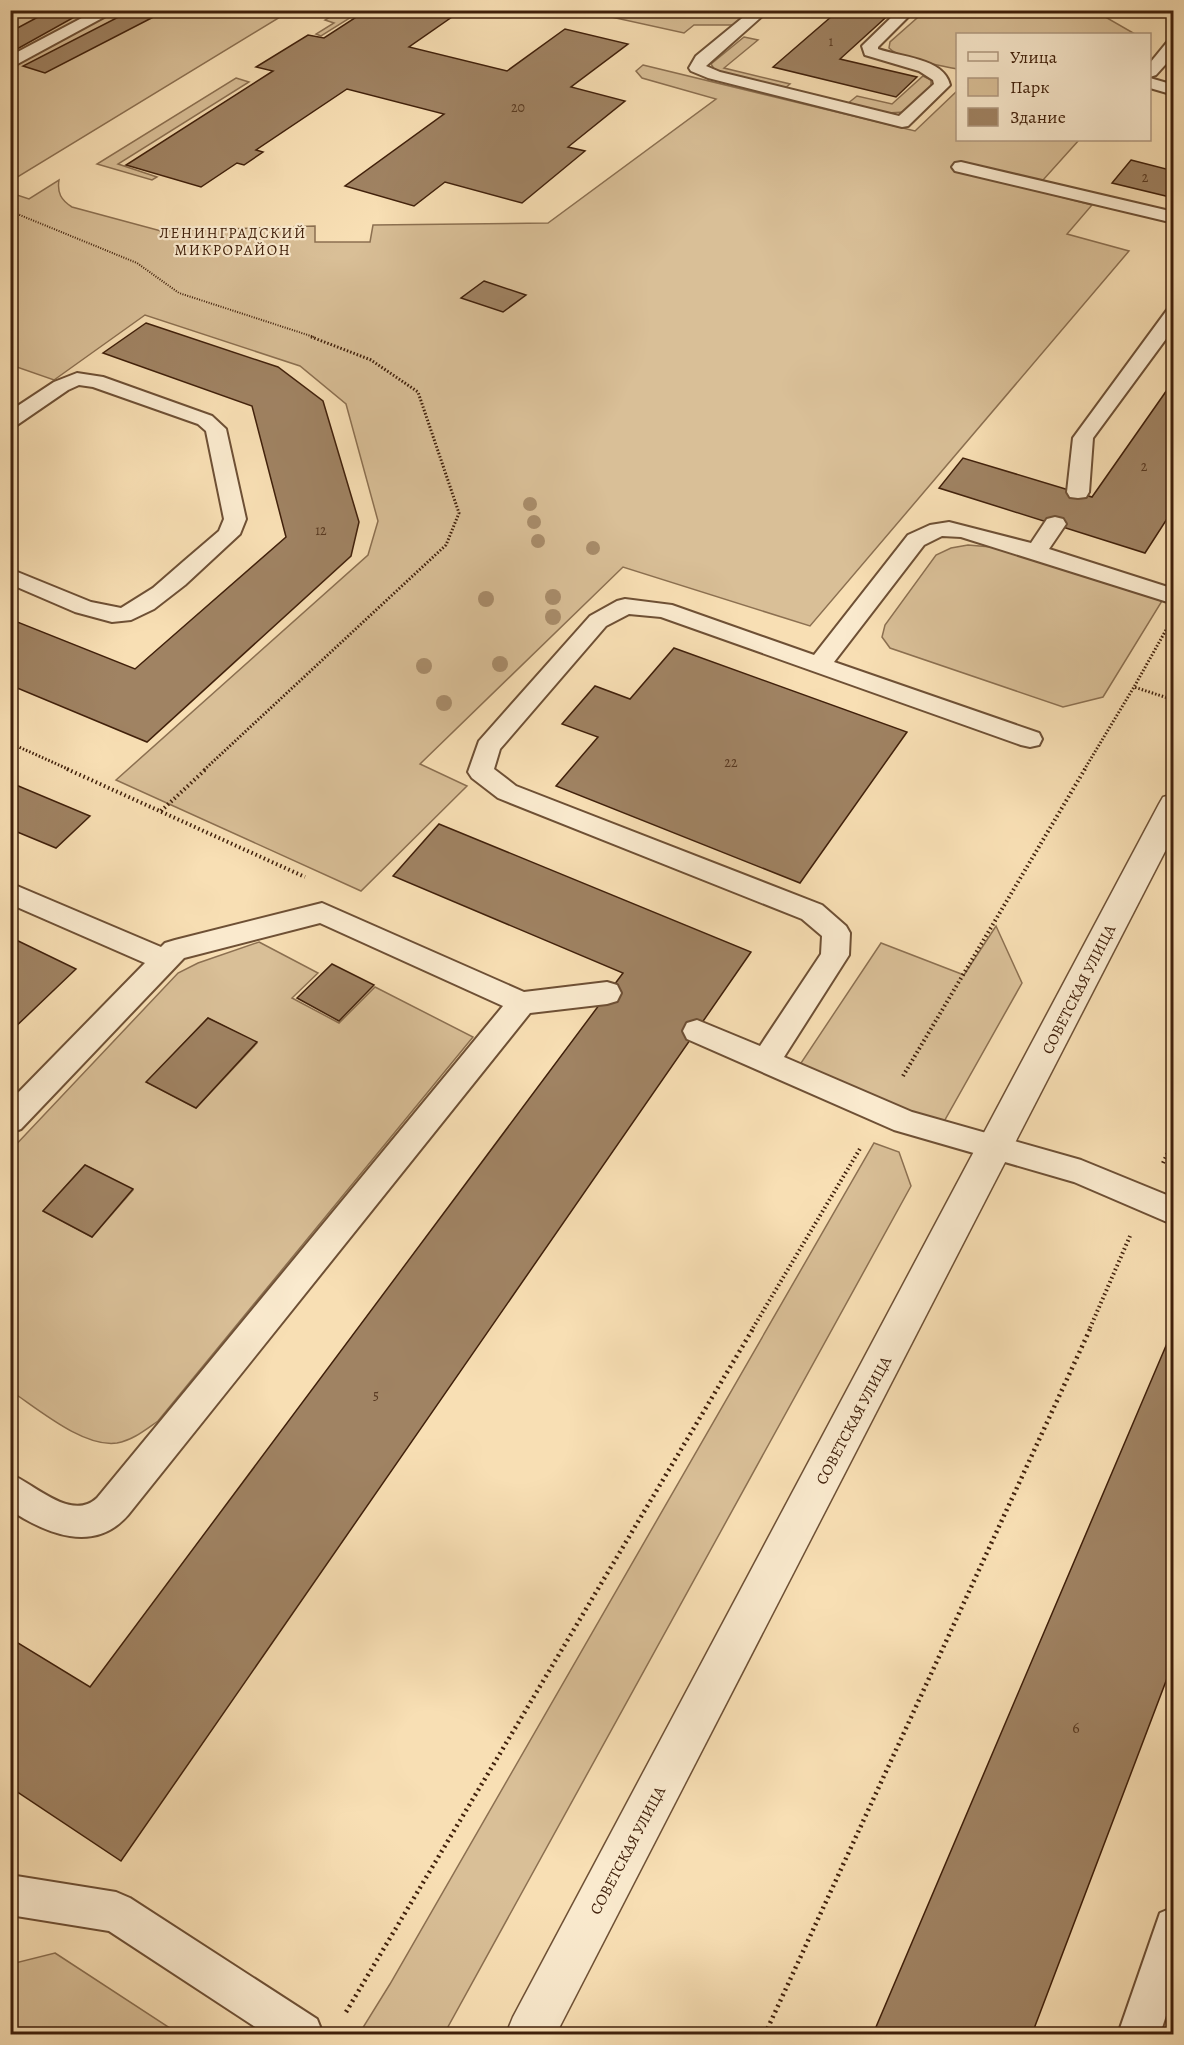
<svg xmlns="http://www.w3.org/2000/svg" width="1184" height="2045" viewBox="0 0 1184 2045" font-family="Alegreya,serif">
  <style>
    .green { fill: #d9bf97; stroke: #8c7051; stroke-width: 1.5; fill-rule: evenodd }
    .building { fill: #a08363; stroke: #40200b; stroke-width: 1.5 }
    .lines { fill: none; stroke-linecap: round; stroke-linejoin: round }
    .service-casing { stroke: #6e5035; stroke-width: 4 }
    .tertiary-casing { stroke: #6e5035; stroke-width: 3 }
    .path-far3 { stroke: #40200b; stroke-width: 2; stroke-dasharray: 1 1.5; stroke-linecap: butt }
    .path-far2 { stroke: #40200b; stroke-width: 3; stroke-dasharray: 1.5 2; stroke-linecap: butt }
    .path-far1 { stroke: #40200b; stroke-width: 4; stroke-dasharray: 1.5 3; stroke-linecap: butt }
    .path { stroke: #40200b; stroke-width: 4.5; stroke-dasharray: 2 4; stroke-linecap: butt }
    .service { fill: #faeace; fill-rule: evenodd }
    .tertiary { fill: #faeace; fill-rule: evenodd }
    .tree { fill: #a88c6a }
    .labels { text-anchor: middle; stroke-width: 4.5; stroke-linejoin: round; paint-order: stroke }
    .number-label { font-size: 14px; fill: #583921 }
    .far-neighbourhood-label { font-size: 15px; letter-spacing: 1.5px; fill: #40200b; stroke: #faeace }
    .street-label { font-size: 16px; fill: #40200b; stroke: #faeace }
    .near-number-label { font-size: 16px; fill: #583921 }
  </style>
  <rect width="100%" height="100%" fill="#f8dfb4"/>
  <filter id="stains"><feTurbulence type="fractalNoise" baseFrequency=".00333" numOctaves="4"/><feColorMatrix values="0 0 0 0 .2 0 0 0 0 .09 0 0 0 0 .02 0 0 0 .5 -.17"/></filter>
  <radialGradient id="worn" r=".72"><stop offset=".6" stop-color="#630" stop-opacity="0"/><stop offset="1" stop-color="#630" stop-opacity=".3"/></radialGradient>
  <g class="green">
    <polygon points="11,11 290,11 11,181"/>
    <polygon points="340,11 361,11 321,36 316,34 334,23 325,20"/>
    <polygon points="584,11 758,11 740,25 694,25 684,33"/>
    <path d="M925,11H1095L1135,34H958L957,69C940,65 900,60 889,48L890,42Z"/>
    <polygon points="744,37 758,40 724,68 790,84 784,89 716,72 711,64"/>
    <path d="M643,65L915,131L957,91L958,140H1079L1034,190L1092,205L1067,234L1129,251L810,626L623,567L420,764L467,786L361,891L116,780L368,555L378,521L346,404L300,366L145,315L54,380L11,365V193L29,199L59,180C57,193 61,200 72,207L161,231L315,226V242H370L373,225L548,223L716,99L642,78L636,71Z"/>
    <polygon points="923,76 931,80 931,86 905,112 887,113 847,104 857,96 892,104"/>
    <polygon points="236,78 249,82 118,164 157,177 152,180 97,164"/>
    <polygon points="968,545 991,547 1162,601 1103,697 1063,707 890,648 882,637 885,625 936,555 951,548"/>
    <polygon points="996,926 1022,983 942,1125 816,1090 801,1063 881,943 964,975"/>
    <path d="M259,942L318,973L292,998L339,1023L375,987L473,1037L158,1421C145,1430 133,1440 117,1443C84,1448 38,1409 11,1391L10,1151L178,973L198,963ZM208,1018L257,1043L196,1108L147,1082ZM85,1165L133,1190L92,1237L43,1211Z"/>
    <polygon points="874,1143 899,1152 911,1186 444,2034 359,2034 390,1984"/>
    <polygon points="55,1953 179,2034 11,2034 11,1964"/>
  </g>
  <g class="building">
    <polygon points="51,10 87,10 10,53 10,32"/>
    <polygon points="132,10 167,10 45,73 23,66"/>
    <polygon points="367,10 462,10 409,47 507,71 565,29 628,44 571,87 625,101 568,147 585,151 522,203 445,182 414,206 345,186 444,114 347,89 256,150 263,152 244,165 237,163 201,187 126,165 273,71 256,67 308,35 324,38"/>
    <polygon points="839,10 894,10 840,59 917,77 896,97 773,67"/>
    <polygon points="1131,160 1174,171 1174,198 1112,183"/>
    <polygon points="484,281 526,295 503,312 461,298"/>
    <polygon points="146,323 278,367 323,401 359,522 351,556 147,742 10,685 10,619 135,669 286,537 252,406 103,353"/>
    <polygon points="1174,380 1174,508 1145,553 939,488 963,458 1092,497"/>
    <polygon points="674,648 907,732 800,883 556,786 598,737 562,724 595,686 630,699"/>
    <polygon points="16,785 90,816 56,848 10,829 10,790"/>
    <polygon points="439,824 751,952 121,1861 10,1787 10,1638 90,1687 623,973 393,876"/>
    <polygon points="10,937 76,969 10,1032"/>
    <polygon points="332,964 374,985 339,1021 297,998"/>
    <polygon points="208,1018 257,1042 196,1108 146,1082"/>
    <polygon points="85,1165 133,1189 92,1237 43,1211"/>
    <polygon points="1174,1327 1174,1660 1032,2034 873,2034"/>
  </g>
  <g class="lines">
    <g class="service-casing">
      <g id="service">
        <polygon points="97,10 117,10 10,68 10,56"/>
        <path d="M752,10H769L706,66L720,72L899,116L934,84L933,80L919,71L865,55L862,46L899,10H915L878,47V49C900,57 944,58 950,85L908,126L902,127L708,78L691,71L689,68L696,56Z"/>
        <polygon points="1174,39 1174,55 1156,75 1150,77 1150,63 1168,41"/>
        <polygon points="1150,78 1174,85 1174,95 1150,88"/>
        <polygon points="961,162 1174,212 1174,223 955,171 952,167 955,163"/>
        <polygon points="1174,308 1174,328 1093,438 1089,492 1086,497 1078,498 1070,497 1067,492 1073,438 1167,310"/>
        <polygon points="77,373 103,377 212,416 226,429 246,519 240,534 185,585 154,609 131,620 112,622 75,612 10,584 10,569 91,602 121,608 153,588 184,561 219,531 224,519 206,431 198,424 93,387 79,385 68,390 17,425 10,427 10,411 54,382"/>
        <polygon points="1055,517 1063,519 1066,524 1049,549 1174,589 1174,604 961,537 942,536 924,545 834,662 1039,733 1042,739 1039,745 1030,747 1021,745 661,617 629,614 606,626 500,749 494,769 516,786 822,905 846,926 850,933 849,955 784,1057 912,1112 1081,1160 1174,1198 1174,1225 1074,1182 894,1130 687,1039 683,1031 687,1023 697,1020 760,1046 821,954 822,936 802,919 498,798 472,778 468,772 479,741 590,616 617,601 625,599 672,605 814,655 908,535 930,525 949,522 1031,543 1047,519"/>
        <path d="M10,883L161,947L165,943L175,940L322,903L524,992L607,982L617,985L621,993L617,1001L607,1004L530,1013L128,1515C94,1554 47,1534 10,1510V1474C35,1484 71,1522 97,1498L503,1006L320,923L184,958L21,1129L10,1133V1101L145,963L10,904Z"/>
        <polygon points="10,1875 116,1892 130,1898 317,2019 323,2034 266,2034 109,1931 10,1915"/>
        <polygon points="1174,1907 1174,1991 1160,2034 1118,2034 1160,1913"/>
      </g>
    </g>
    <g class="tertiary-casing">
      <polygon id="tertiary" points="1174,794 1174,834 556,2034 506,2034 513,2017 1159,804 1163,797"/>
    </g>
    <polyline class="path-far3" points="10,211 137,263 179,293 314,337"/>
    <g class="path-far2">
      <polyline points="1166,630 1134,687 1174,700"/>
      <polyline points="10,743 70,770"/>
      <polyline points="204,770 446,545 459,513 418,392 371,360 309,336"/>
      <polyline points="1084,770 1134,687"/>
    </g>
    <g class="path-far1">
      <polyline points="67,769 305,877"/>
      <polyline points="161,811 206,769"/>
      <polyline points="903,1076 1085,769"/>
      <polyline points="1163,1163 1174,1140"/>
      <polyline points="753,1328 861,1147"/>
      <polyline points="1090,1328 1130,1236"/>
    </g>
    <g class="path">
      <polyline points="346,2012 754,1327"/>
      <polyline points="765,2034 1091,1327"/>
    </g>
    <use href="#service" class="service"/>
    <use href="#tertiary" class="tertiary"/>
  </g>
  <g class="tree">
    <circle cx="530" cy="504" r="7"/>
    <circle cx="534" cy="522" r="7"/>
    <circle cx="538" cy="541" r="7"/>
    <circle cx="593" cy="548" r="7"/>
    <circle cx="553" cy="597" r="8"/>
    <circle cx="486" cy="599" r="8"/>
    <circle cx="553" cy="617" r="8"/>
    <circle cx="500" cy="664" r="8"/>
    <circle cx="424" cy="666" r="8"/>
    <circle cx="444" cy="703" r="8"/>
  </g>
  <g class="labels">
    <g class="number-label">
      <text x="831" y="46">1</text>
      <text x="518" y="112">20</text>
      <text x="1145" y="182">2</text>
      <text x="1144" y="471">2</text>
      <text x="321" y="535">12</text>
      <text x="731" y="767">22</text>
      <text x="376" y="1400">5</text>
    </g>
    <g class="far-neighbourhood-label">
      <text x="233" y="238">ЛЕНИНГРАДСКИЙ<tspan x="233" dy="17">МИКРОРАЙОН</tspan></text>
    </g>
    <g class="street-label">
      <text transform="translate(1078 989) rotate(-63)" y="6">СОВЕТСКАЯ УЛИЦА</text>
      <text transform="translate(853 1420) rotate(-62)" y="6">СОВЕТСКАЯ УЛИЦА</text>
      <text transform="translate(627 1850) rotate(-62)" y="6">СОВЕТСКАЯ УЛИЦА</text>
    </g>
    <g class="near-number-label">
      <text x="1076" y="1733">6</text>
    </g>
  </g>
  <rect width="1184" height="2045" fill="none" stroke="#f8dfb4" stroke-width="36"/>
  <rect x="12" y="12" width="1160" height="2021" fill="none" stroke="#40200b" stroke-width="3"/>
  <rect x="18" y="18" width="1148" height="2009" fill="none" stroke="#40200b" stroke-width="1.5"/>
  <rect x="956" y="33" width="195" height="108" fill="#faeace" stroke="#b09980" stroke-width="1.5"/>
  <rect x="968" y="52" width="30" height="9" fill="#faeace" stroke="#b09980" stroke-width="1.5"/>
  <text x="1010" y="63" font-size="18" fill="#40200b">Улица</text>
  <rect x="968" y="78" width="30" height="18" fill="#d9bf97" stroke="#b09980" stroke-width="1.5"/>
  <text x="1010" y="93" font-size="18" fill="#40200b">Парк</text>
  <rect x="968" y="108" width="30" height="18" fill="#a08363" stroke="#b09980" stroke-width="1.5"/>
  <text x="1010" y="123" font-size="18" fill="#40200b">Здание</text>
  <rect width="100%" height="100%" filter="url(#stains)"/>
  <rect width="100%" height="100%" fill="url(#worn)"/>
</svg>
